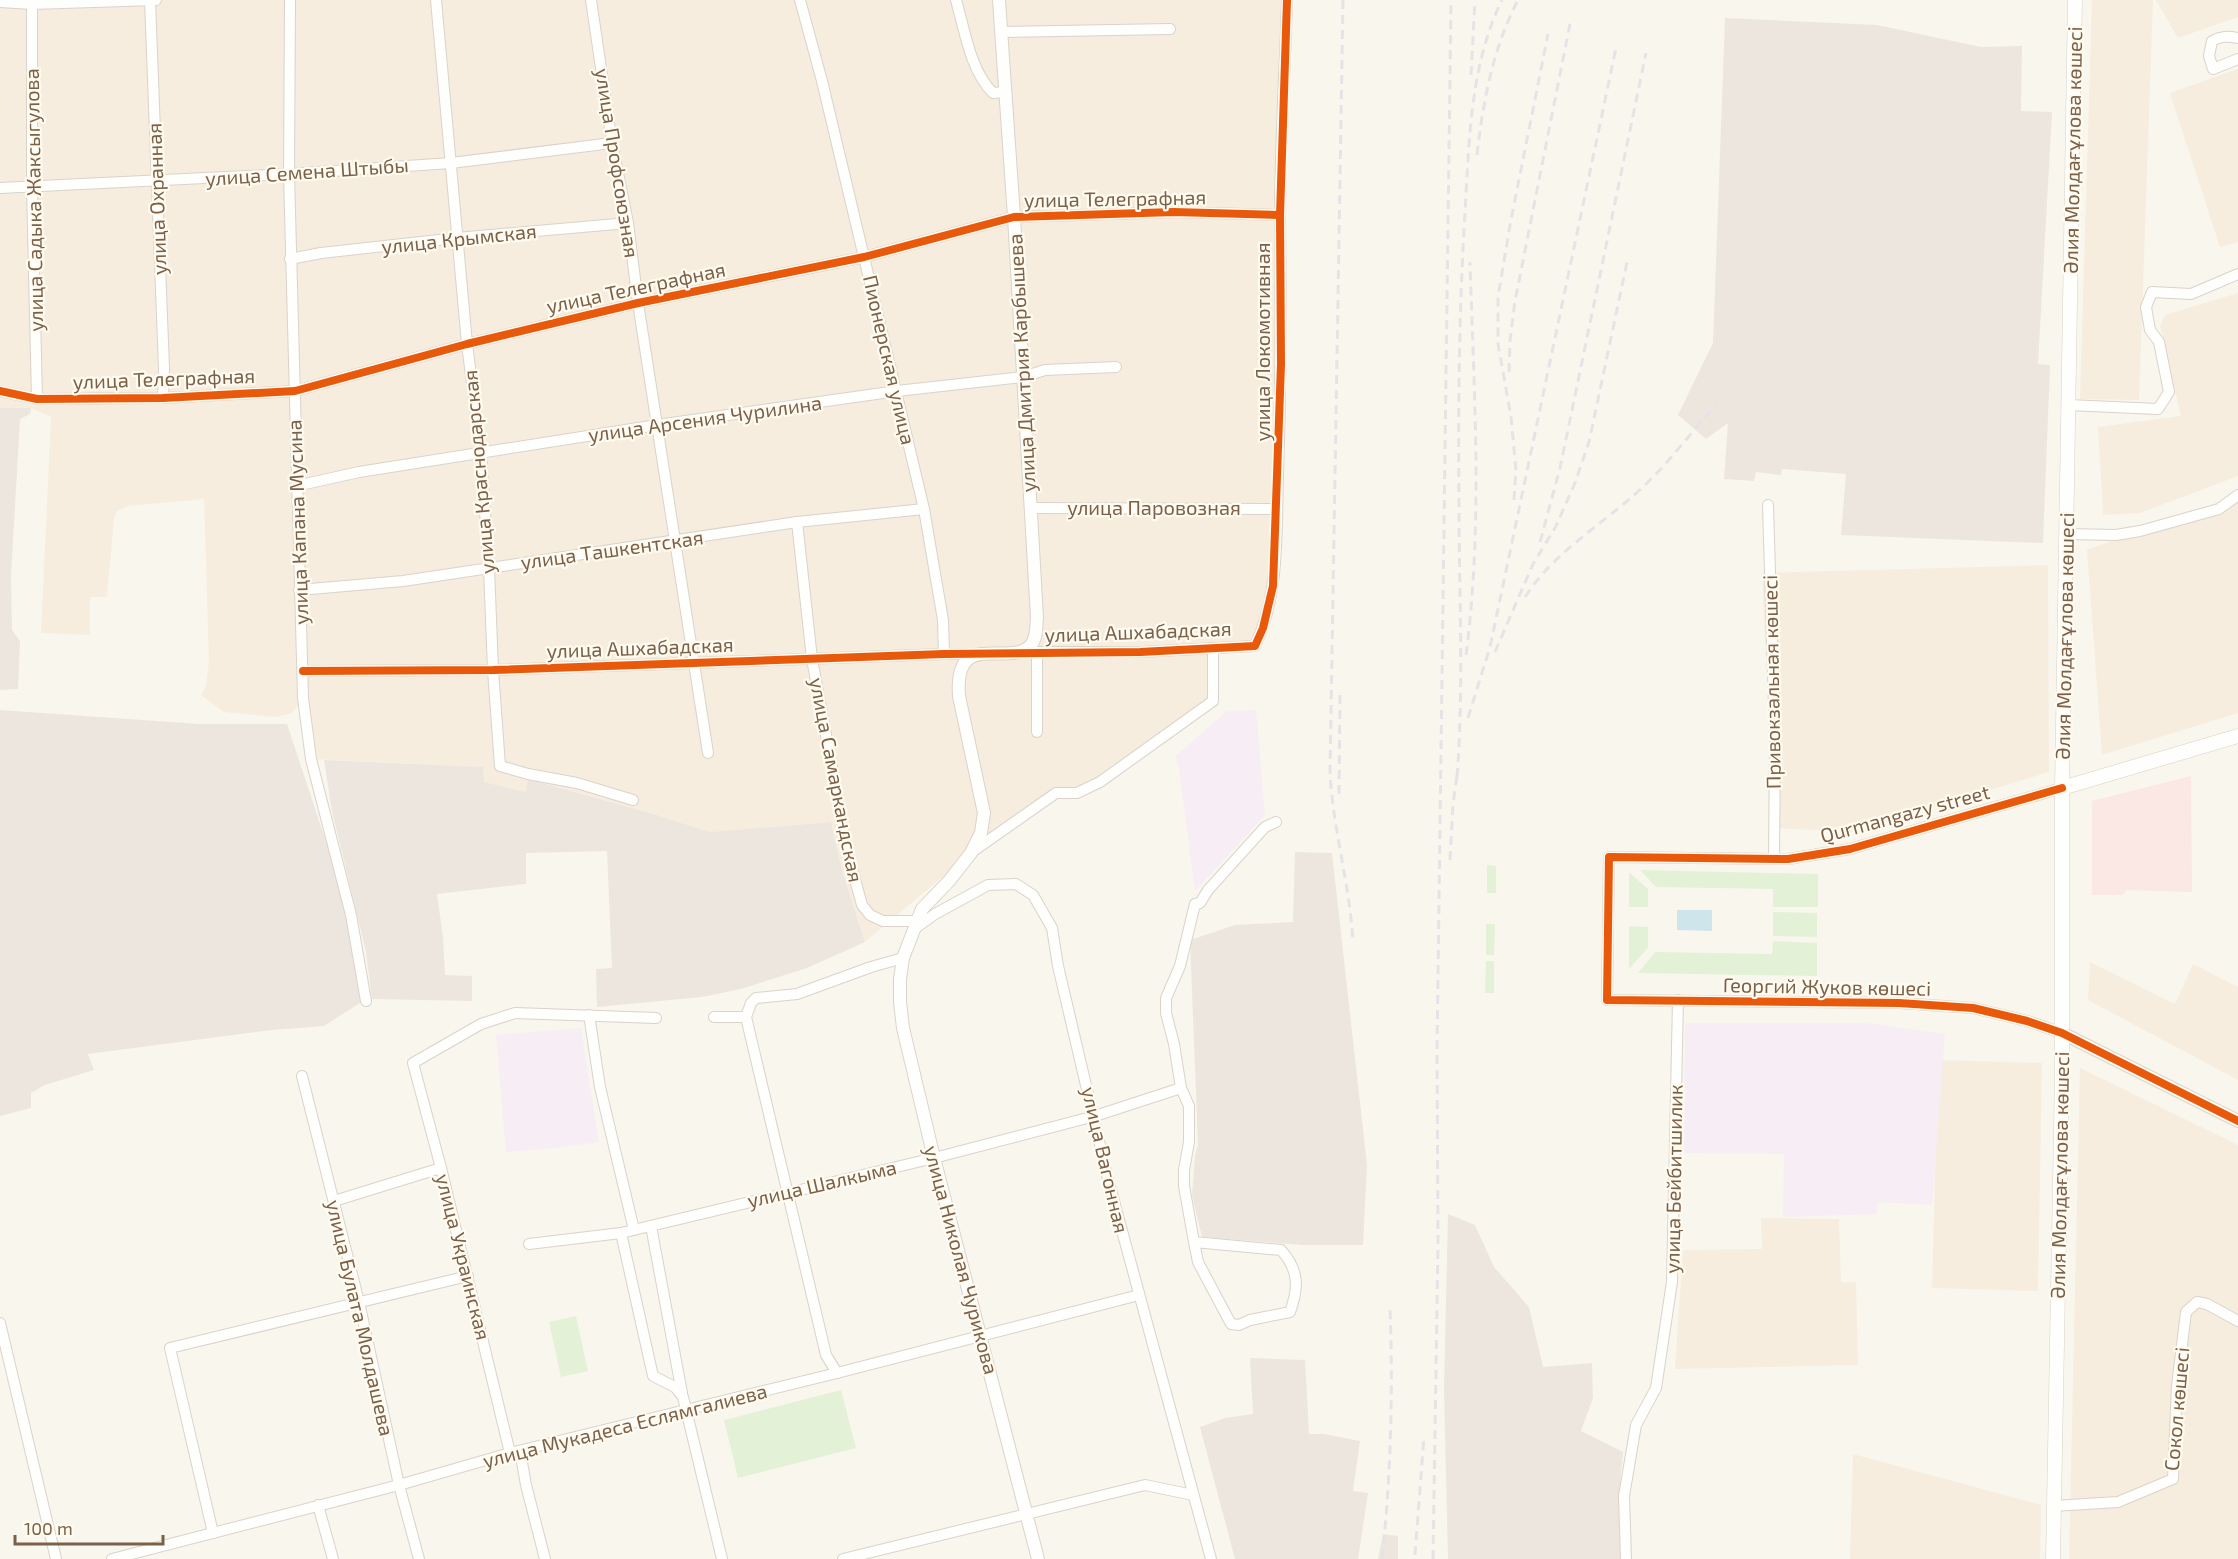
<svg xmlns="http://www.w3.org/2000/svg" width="2238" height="1559" viewBox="0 0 2238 1559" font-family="'Exo 2',sans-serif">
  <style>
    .residential { fill: #f6edde }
    .industrial { fill: #ede6de }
    .education { fill: #f7edf5 }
    .medical { fill: #fbe7e4 }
    .green { fill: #e3f2d7 }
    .water { fill: #cde5eb }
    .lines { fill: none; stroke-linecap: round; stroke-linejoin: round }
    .minor-casing { stroke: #d9d3cb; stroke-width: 12 }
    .tertiary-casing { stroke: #d9d3cb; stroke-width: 14 }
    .secondary-casing { stroke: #d8d2c8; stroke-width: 15 }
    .minor { stroke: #fefefc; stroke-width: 10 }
    .tertiary { stroke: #fefefc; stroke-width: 12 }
    .secondary { stroke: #fefefc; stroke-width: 14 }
    .rail { stroke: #e6e3e6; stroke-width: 3; stroke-dasharray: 9 6; stroke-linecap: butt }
    .cycleway-casing { stroke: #fffbf1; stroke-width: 11 }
    .cycleway { stroke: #e8590c; stroke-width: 8 }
    .labels { text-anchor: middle; stroke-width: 4.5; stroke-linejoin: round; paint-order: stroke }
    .street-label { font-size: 20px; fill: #7c6149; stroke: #fffbf1 }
  </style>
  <rect width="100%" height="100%" fill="#f9f6ee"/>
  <g class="residential">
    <polygon points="0,0 1287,0 1273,586 1255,646 1214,648 1213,701 1100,782 1056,793 971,853 865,942 842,870 831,822 709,832 657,815 529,779 526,792 483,782 483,767 311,759 303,699 292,713 276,717 224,712 201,695 206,686 209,662 204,499 128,506 117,511 114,519 107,597 90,597 90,635 41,633 51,417 31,408 0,408"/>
    <polygon points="2092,0 2153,0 2139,400 2080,399"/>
    <polygon points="2156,0 2238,0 2238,17 2178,38"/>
    <polygon points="2238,69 2238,242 2220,247 2170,93"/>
    <polygon points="2238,293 2238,476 2140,513 2103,515 2098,427 2181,416 2160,326 2165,315"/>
    <polygon points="2238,495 2238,713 2102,755 2087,550"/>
    <polygon points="2048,565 2049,772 1854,832 1774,828 1762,573"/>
    <polygon points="2090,962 2175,1004 2193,964 2238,987 2238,1080 2088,1000"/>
    <polygon points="1938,1060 2042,1063 2038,1291 1932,1288"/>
    <polygon points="2080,1068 2238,1145 2238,1559 2069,1559"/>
    <polygon points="1761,1218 1839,1219 1841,1282 1856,1282 1858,1365 1675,1369 1683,1250 1762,1249"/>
    <polygon points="1853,1454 2041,1505 2040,1559 1850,1559"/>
  </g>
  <g class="industrial">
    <polygon points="1725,18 1877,25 1981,47 2022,46 2021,111 2052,112 2038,364 2050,365 2043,543 1841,535 1846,474 1782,469 1781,475 1756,472 1754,481 1724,479 1728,423 1706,439 1678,415 1713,343"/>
    <polygon points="0,408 31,408 30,414 20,419 11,576 12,630 20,641 18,689 0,690"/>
    <polygon points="0,710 199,724 287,724 344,896 363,1001 324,1026 272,1030 88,1054 94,1070 45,1085 31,1093 31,1108 0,1116"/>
    <polygon points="324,760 483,767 484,782 526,792 528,779 657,815 709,832 831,822 842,870 865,942 807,968 741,989 702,997 597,1007 596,969 612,968 607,851 526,853 526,884 437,894 443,937 445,975 472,976 472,1001 372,999 366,952 332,811"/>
    <polygon points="1295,852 1332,853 1367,1165 1363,1245 1302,1245 1202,1237 1192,1195 1195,1155 1198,1145 1190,940 1235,925 1293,922"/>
    <polygon points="1448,1214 1475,1225 1494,1267 1529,1307 1543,1367 1592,1363 1593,1398 1581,1431 1623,1452 1619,1495 1621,1559 1448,1559 1444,1389"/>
    <polygon points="1250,1358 1305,1360 1309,1434 1324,1434 1360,1441 1353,1491 1368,1493 1358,1559 1235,1559 1200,1427 1225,1418 1253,1414"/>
    <polygon points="1383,1534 1398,1536 1398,1559 1378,1559"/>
  </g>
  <g class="education">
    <polygon points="1256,710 1265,815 1195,891 1179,767 1175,757 1227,711"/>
    <polygon points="1685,1023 1867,1023 1945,1034 1932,1205 1878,1202 1876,1214 1783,1217 1784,1154 1684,1153"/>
    <polygon points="581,1028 599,1142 556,1148 506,1152 496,1035"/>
  </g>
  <polygon class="medical" points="2191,776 2192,892 2127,890 2122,895 2092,895 2092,801"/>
  <g class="green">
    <polygon points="1487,865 1496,866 1496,893 1487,893"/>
    <polygon points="1640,870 1818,874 1818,907 1773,907 1773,889 1656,887"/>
    <polygon points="1629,872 1648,889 1648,907 1629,907"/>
    <polygon points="1773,912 1817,913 1817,937 1773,936"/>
    <polygon points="1486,924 1495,924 1494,955 1486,955"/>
    <polygon points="1629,926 1648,927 1648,948 1629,969"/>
    <polygon points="1773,941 1817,943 1817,976 1638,973 1655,952 1772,954"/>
    <polygon points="1486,961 1494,961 1494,993 1485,993"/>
    <polygon points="576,1316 588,1371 561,1377 549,1322"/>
    <polygon points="841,1390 856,1448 738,1478 724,1420"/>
  </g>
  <polygon class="water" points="1677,910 1712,910 1712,931 1677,930"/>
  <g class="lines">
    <g class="minor-casing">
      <g id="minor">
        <polyline points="32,0 32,187 37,399"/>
        <polyline points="150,0 164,369 163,398"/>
        <polyline points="290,0 289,174 303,698 311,759 351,915 366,1001"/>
        <polyline points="436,0 467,344 481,454 489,568 493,670 500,766 528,774 577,783 633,800"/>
        <polyline points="591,0 612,143 628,223 638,303 708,753"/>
        <polyline points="800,0 822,81 924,509 943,620 944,654"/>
        <path d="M956,0C965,31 970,70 993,93L1005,92"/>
        <polyline points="0,2 32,4 156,0"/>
        <polyline points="1001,32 1170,29"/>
        <path d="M2238,38C2228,36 2221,36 2212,41L2209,56L2213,69L2238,59"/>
        <polyline points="0,188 289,174 451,163 612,143"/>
        <polyline points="290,259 321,253 457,238 628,223"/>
        <polyline points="0,391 37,399 163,398 295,391 467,344 638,303 864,257 1014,217 1174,212 1280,215"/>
        <polyline points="2068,405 2158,409 2169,392 2159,342 2150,330 2146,307 2152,292 2191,294 2238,274"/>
        <polyline points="296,486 359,472 657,425 897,391 1023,377 1045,370 1116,367"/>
        <polyline points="1768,505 1775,740 1774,859"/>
        <polyline points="1030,508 1277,509"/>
        <polyline points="797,522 812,659 848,854 862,905 870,915 883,921 917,921"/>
        <polyline points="2066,534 2116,535 2140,531 2219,509 2238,495"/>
        <polyline points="299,590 403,581 797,522 924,509"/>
        <path d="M1021,652H1140L1255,646C1280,594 1276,532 1278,476C1281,390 1281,304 1280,218C1280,145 1285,72 1287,0"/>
        <polyline points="1037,652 1037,732"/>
        <polyline points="303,671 493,670 944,654 977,654"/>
        <polyline points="972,852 1056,793 1077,793 1100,782 1213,701 1213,648"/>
        <polyline points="913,930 935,914 988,885 1016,884 1033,895 1052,928 1058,966 1108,1179 1211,1559"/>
        <polyline points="589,1015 600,1087 634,1230"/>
        <polyline points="714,1017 746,1017 751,1003 756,998 797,994 871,967 903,958"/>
        <polyline points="746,1017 826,1355 837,1373"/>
        <polyline points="2062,1033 2027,1021 1973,1008 1899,1003 1607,1000 1609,857 1788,859 1850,849 2062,788"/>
        <polyline points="302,1076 359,1302 399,1485 419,1559"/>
        <polyline points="334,1201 441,1168"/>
        <polyline points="651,1226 682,1393"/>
        <polyline points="621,1233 653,1376 675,1387 683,1397 722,1559"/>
        <path d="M1194,1242L1281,1250C1299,1270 1299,1287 1290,1312L1250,1320L1239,1325L1231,1324L1198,1262L1194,1242L1184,1186V1170L1189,1142V1106L1181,1088L1174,1044L1166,1013V998L1180,966L1195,904L1200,903L1208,890L1265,827L1276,822"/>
        <polyline points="529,1244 621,1233 934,1158 1095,1116 1181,1088"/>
        <polyline points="0,1323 56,1559"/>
        <polyline points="520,1451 526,1485 545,1559"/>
        <polyline points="510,1453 441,1168 413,1063 481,1024 515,1013 656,1018"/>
        <polyline points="318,1505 333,1559"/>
        <polyline points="2053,1506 2118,1502 2173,1479 2177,1386 2186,1312 2197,1302 2207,1304 2238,1321"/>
        <polyline points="213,1533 170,1348 468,1276"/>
        <polyline points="112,1559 399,1485 510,1453 837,1373 1139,1295"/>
        <polyline points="843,1559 1145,1485 1193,1495"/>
        <polyline points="1626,1559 1624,1496 1636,1425 1656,1388 1672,1282 1678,1000"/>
      </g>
    </g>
    <g class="tertiary-casing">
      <g id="tertiary">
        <path d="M999,0L1014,217L1037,618C1036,627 1037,638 1031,645C1009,669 954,627 959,696L984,813L981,833L971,853L949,881L922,909L903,958L900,979V1002L903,1028L934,1158L1038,1559"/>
        <polyline points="2062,1033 2238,1121"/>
      </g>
    </g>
    <g class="secondary-casing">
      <g id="secondary">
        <polyline points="2062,788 2238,736"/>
        <polyline points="2053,1559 2062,1074 2062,788 2075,0"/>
      </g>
    </g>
    <use href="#minor" class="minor"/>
    <use href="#tertiary" class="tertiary"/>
    <use href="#secondary" class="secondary"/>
    <g class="rail">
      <path d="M1343,0L1330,773C1333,830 1350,885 1353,942"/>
      <polyline points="1471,75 1475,0"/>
      <path d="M1477,155C1483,101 1493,48 1518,0"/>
      <polyline points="1509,372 1510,341 1515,301 1571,19"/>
      <polyline points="1514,500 1516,470 1511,417 1498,344 1498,297 1510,225 1548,34"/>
      <polyline points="1540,542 1560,468 1646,53"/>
      <path d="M1525,597C1556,549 1606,523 1646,484C1671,460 1692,431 1716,405"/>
      <polyline points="1495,652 1533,564 1555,528 1575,483 1589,442 1627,262"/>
      <path d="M1466,655C1483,525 1474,392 1470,262"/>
      <polyline points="1468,718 1490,647 1616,48"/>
      <path d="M1457,777C1464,686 1459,595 1459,504C1458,407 1459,310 1465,213C1469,142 1470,65 1502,0"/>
      <polyline points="1339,794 1340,692"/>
      <polyline points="1450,860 1453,804 1458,768"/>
      <polyline points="1415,1555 1424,1436"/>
      <path d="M1382,1559C1391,1477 1393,1390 1390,1307"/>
      <polyline points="1433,1559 1438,1243 1437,1051 1451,0"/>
    </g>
    <g class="cycleway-casing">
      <g id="cycleway">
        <polyline points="0,391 37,399 163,398 295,391 467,344 638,303 864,257 1014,217 1174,212 1280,215"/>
        <polyline points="303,671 493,670 944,654 1140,652 1255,646 1263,628 1273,586 1281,364 1280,215 1287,0"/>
        <polyline points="2062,788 1850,849 1788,859 1609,857 1607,1000 1899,1003 1973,1008 2027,1021 2062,1033 2238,1121"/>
      </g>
    </g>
    <use href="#cycleway" class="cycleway"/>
  </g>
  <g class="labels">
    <g class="street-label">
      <text transform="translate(2073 150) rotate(-89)" y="7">Әлия Молдағұлова көшесі</text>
      <text transform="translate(617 163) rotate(81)" y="7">улица Профсоюзная</text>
      <text transform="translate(307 172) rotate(-4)" y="7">улица Семена Штыбы</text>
      <text transform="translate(157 199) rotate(-92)" y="7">улица Охранная</text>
      <text transform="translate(1115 199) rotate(-1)" y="7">улица Телеграфная</text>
      <text transform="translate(34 200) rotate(-91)" y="7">улица Садыка Жаксыгулова</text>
      <text transform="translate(459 239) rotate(-6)" y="7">улица Крымская</text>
      <text transform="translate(636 288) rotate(-12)" y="7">улица Телеграфная</text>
      <text transform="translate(1263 342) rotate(-90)" y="7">улица Локомотивная</text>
      <text transform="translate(889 360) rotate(77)" y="7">Пионерская улица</text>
      <text transform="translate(1022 363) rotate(-93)" y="7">улица Дмитрия Карбышева</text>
      <text transform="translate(164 379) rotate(-2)" y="7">улица Телеграфная</text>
      <text transform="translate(705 419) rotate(-8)" y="7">улица Арсения Чурилина</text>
      <text transform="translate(479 472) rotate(-95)" y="7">улица Краснодарская</text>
      <text x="1154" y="515">улица Паровозная</text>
      <text transform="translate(298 522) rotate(-92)" y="7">улица Капана Мусина</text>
      <text transform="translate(612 550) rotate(-8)" y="7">улица Ташкентская</text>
      <text transform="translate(1138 632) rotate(-2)" y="7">улица Ашхабадская</text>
      <text transform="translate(2065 636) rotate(-89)" y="7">Әлия Молдағұлова көшесі</text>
      <text transform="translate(640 648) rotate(-2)" y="7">улица Ашхабадская</text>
      <text transform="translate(1772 682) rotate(-91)" y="7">Привокзальная көшесі</text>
      <text transform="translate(836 780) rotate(79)" y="7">улица Самаркандская</text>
      <text transform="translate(1905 814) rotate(-15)" y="7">Qurmangazy street</text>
      <text transform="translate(1827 987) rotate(1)" y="7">Георгий Жуков көшесі</text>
      <text transform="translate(1105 1160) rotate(77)" y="7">улица Вагонная</text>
      <text transform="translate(2060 1175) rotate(-89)" y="7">Әлия Молдағұлова көшесі</text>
      <text transform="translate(1674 1179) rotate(-89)" y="7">улица Бейбитшилик</text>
      <text transform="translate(822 1184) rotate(-13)" y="7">улица Шалкыма</text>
      <text transform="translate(463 1257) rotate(76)" y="7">улица Украинская</text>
      <text transform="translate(961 1260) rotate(75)" y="7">улица Николая Чурикова</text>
      <text transform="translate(360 1318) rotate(77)" y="7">улица Булата Молдашева</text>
      <text transform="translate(2177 1409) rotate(-85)" y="7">Сокол көшесі</text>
      <text transform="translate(625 1426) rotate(-14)" y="7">улица Мукадеса Еслямгалиева</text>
    </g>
  </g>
  <path d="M15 1535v9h148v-9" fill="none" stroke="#7c6149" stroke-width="3"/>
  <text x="24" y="1535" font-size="18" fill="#7c6149" stroke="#fffbf1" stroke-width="4.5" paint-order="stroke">100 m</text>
</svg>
